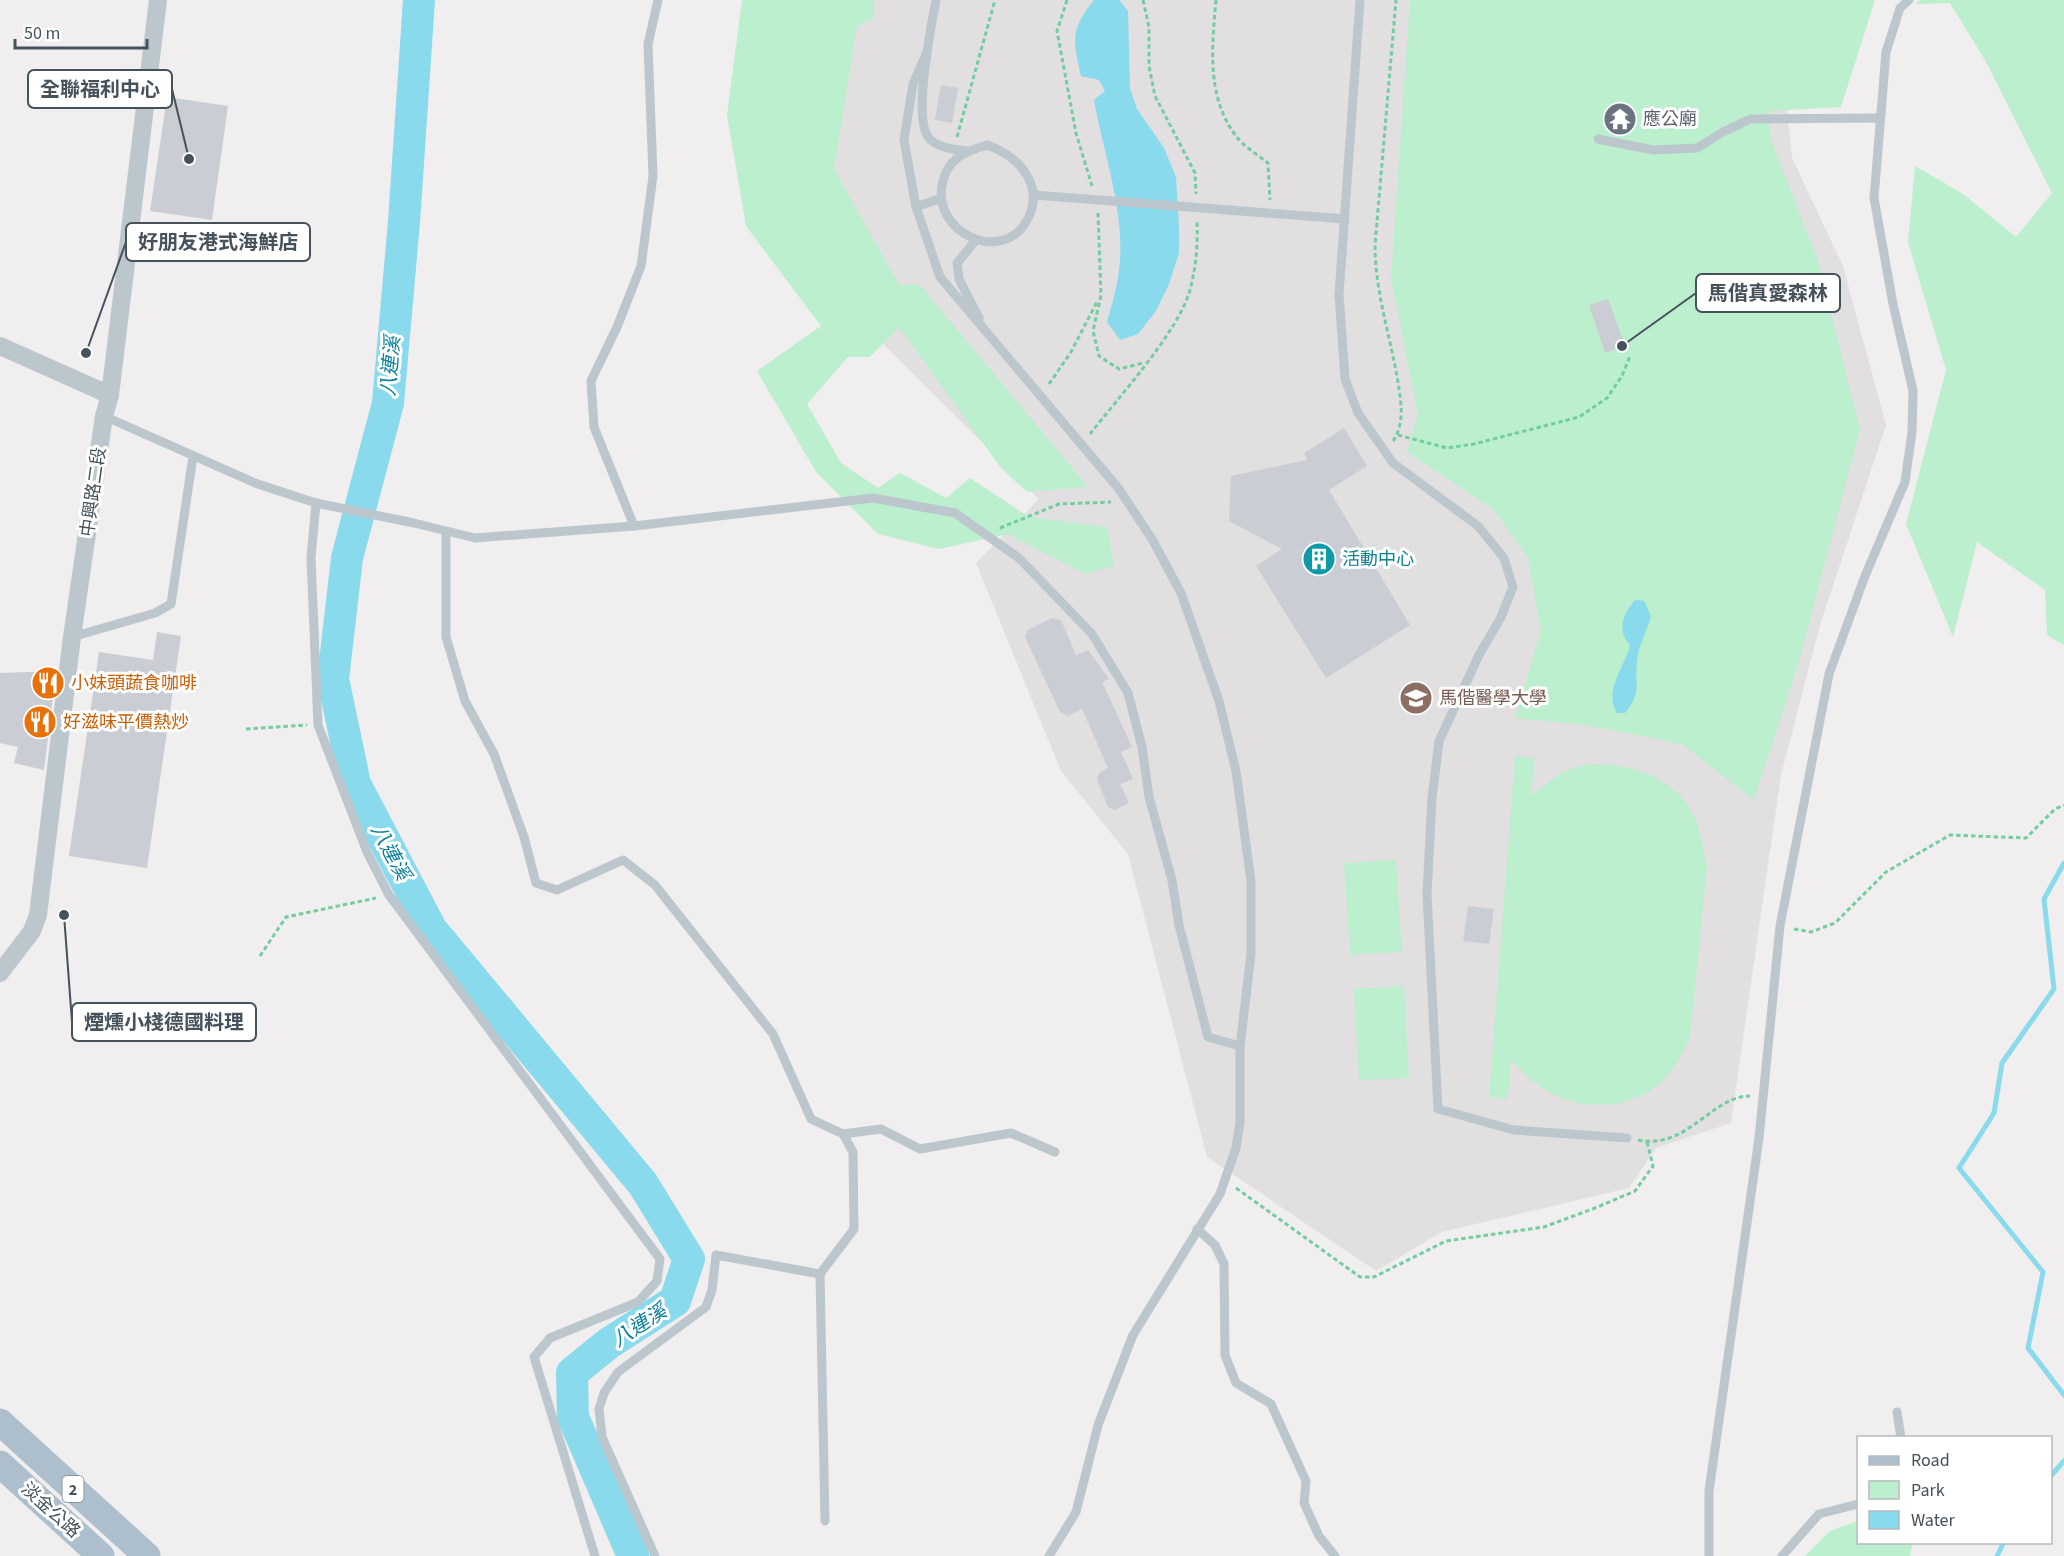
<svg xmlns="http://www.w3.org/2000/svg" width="2064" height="1556" viewBox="0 0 2064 1556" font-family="'Source Sans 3','Noto Sans TC',sans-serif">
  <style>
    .education { fill: #e1dfe0 }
    .green { fill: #bbefce }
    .water { fill: #88daec }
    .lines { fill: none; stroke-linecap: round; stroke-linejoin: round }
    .stream { stroke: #88daec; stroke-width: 5 }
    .river { stroke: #88daec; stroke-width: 32 }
    .building { fill: #cacdd3 }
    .path { stroke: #73cd9e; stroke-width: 3; stroke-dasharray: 4.5 3; stroke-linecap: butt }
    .service { stroke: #bcc6cd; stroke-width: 9 }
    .minor { stroke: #bcc6cd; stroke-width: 18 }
    .primary { stroke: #adbecd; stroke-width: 27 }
    .service-bridge { stroke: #bcc6cd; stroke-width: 9 }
    .labels { text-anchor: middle; stroke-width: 6; stroke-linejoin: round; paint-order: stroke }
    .shield { fill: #fff; stroke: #7e868c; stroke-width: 1.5 }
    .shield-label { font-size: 16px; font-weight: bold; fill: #46525b }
    .worship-label { font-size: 18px; fill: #5b616d; stroke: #fff; text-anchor: start }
    .street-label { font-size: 18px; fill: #46525b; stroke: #fff }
    .culture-label { font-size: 18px; fill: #0d838f; stroke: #fff; text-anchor: start }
    .food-label { font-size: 18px; fill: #c56008; stroke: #fff; text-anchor: start }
    .education-label { font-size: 18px; fill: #785e54; stroke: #fff; text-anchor: start }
    .water-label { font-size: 20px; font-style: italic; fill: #0c809a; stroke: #fff }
    .leader { fill: none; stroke: #46525b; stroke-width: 2 }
    .callout-dot { fill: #46525b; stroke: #fff; stroke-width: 2 }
    .callout { fill: #fff; stroke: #46525b; stroke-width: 2 }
    .callout-label { font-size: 20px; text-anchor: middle; font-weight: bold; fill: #46525b }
  </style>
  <rect width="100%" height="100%" fill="#f0eeee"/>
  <polygon class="education" points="793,0 1783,0 1777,15 1792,158 1843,266 1886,425 1820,625 1781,775 1731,1123 1656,1148 1629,1188 1442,1232 1376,1271 1207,1157 1128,854 1061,771 976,563 1039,499 858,319"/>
  <g class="green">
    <polygon points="742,0 874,0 874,18 857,26 834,169 899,285 920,285 1088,487 1027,492 1001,468 899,327 870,357 848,357 807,404 841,463 878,488 900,473 946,498 970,478 1029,517 1107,527 1114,566 1085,574 1008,534 939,549 878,534 816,472 757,371 821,326 746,226 727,115"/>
    <polygon points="1410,0 1875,0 1841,107 1769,111 1771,140 1818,261 1860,430 1798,665 1754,800 1682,744 1585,725 1515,718 1541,631 1528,558 1493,509 1407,452 1418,414 1391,278"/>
    <polygon points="1920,0 2064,0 2064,645 2047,635 2045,590 1977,542 1953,637 1906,524 1946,370 1908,242 1915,166 1963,194 2016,237 2052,193 1985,60 1950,3 1916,4"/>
    <path d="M1515,756L1534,758L1531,796C1547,783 1565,767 1587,765C1620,761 1667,775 1686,803C1700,823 1703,846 1707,868L1690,1037C1682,1056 1671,1077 1653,1089C1605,1120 1544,1104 1511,1058L1508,1099L1489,1097Z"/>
    <polygon points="1396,860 1402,952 1350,955 1344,863"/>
    <polygon points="1404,986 1409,1078 1359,1080 1354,989"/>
    <polygon points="1858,1521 1858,1542 1913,1543 1910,1556 1805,1556 1830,1531"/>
  </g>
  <g class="water">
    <path d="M1094,0H1119L1128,11L1130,88L1137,109L1164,148L1176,177L1179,227V253L1169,284L1156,311L1138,334L1120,340L1107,322C1111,307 1116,292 1118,277C1128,218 1104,157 1094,100L1105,91L1099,80L1081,76C1073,40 1070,30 1094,0Z"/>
    <path d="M1635,600L1644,601L1651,616C1647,631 1638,646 1637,661C1634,686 1643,690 1625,713H1617C1603,690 1625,667 1630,645C1617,630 1622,615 1635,600Z"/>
  </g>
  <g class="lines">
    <g class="stream">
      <polyline points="2064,863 2044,899 2054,989 2002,1063 1994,1113 1959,1168 2043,1272 2028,1348 2064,1395"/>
      <polyline points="2050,1477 2064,1461"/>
      <polyline points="1997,1556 2004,1542"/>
    </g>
    <polyline class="river" points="419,0 404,222 388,403 347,558 333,679 355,784 431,929 643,1184 689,1259 675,1301 609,1343 572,1373 573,1417 633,1556"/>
  </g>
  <g class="building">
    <polygon points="941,85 958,88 952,123 935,120"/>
    <polygon points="167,97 228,106 212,220 150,211"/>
    <polygon points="1608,299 1625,346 1605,353 1589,305"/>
    <polygon points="1344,428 1367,466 1329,490 1410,625 1326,678 1256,566 1282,549 1229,521 1231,476 1307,460 1304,453"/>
    <polygon points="1052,618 1061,620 1076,655 1088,650 1109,679 1102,682 1132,747 1121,752 1133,779 1120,784 1129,803 1115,810 1108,807 1097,779 1099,773 1108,768 1082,709 1068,716 1060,712 1025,637 1028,630"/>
    <polygon points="157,632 181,636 147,868 69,856 99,652 153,660"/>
    <polygon points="56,671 44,770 14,763 18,747 0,743 0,673"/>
    <polygon points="1468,906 1494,909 1489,944 1463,941"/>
  </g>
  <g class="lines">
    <g class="path">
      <polyline points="1067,0 1057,31 1076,133 1092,186"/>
      <polyline points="1143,0 1149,27 1149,66 1155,96 1195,173 1196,194"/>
      <path d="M1216,0C1212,47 1206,96 1236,136C1243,146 1258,155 1268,163L1270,200"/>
      <polyline points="957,137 995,0"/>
      <polyline points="1098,213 1101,295 1093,331 1099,356 1119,369 1143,363"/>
      <polyline points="1049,384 1071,352 1098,300"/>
      <path d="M1090,434C1118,398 1179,331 1190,290C1196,267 1198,245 1197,221"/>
      <polyline points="1398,435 1447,448 1474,444 1579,417 1607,398 1622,376 1630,356"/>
      <path d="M1393,441C1400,432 1402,416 1401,405C1396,351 1375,300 1375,245L1396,0"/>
      <polyline points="1000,528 1059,504 1111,502"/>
      <polyline points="246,729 307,725"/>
      <polyline points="1794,929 1811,932 1835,923 1886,872 1950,835 2026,838 2055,809 2064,805"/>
      <polyline points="260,956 286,917 376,898"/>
      <path d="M1638,1140C1688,1150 1711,1096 1750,1096"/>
      <polyline points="1236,1188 1360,1277 1374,1277 1446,1241 1544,1227 1595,1208 1635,1191 1653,1166 1647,1142"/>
    </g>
    <g class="service">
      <path d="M936,0C931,27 913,116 928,137C936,148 954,149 967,151"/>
      <polyline points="1360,0 1339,295 1345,379 1358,413 1393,463 1478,526 1504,558 1513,587 1501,617 1479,655 1439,741 1432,798 1427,894 1438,1109 1514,1130 1627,1138"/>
      <polyline points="926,54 913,84 904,140 916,207 940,277 1119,489 1152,539 1181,593 1219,701 1236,771 1251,881 1251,954 1240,1046 1240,1122 1236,1148 1220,1194 1133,1335 1098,1425 1076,1512 1049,1556"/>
      <polyline points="1598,139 1653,150 1697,148 1723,132 1750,119 1880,118"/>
      <path d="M987,145C1019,156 1047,187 1026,222C1001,264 933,233 942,185C947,159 963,152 987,145Z"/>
      <polyline points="916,207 939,199"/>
      <polyline points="976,240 957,263 959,279 979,318"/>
      <polyline points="104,416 255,483 316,503 414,523 475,538 634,526 873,498 955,513 1019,558 1092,634 1128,693 1142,747 1149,797 1172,880 1179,925 1208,1037 1240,1046"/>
      <polyline points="316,503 311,558 318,725 367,852 389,895 660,1259 657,1281 638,1302 550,1338 534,1357 595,1556"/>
      <polyline points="634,526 594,427 591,381 617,327 641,266 653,176 648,44 658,0"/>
      <polyline points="446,532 446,637 465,701 494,754 524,837 536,883 557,890 623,860 655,885 773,1034 811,1119 843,1134 853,1152 854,1229 820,1274 825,1521"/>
      <polyline points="72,637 155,613 171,604 193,456"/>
      <polyline points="843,1134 881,1129 920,1149 1011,1133 1055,1152"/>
      <polyline points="1197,1229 1215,1245 1224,1264 1225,1355 1236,1383 1271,1404 1306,1481 1304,1503 1319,1536 1335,1556"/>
      <polyline points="1897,1412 1901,1438"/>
      <polyline points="655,1556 602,1437 599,1409 604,1393 618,1372 706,1307 712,1290 716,1255 820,1274"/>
      <polyline points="1709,1556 1709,1491 1759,1138 1780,926 1829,674 1865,576 1905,482 1912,432 1913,391 1893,304 1874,198 1886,52 1900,8 1909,0"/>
      <polyline points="1782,1556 1819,1514 1858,1504"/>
    </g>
    <g class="minor">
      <polyline points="0,346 110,395"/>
      <polyline points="0,973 32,931 38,915 72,637 104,416 110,395 158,0"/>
    </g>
    <g class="primary">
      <polyline points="0,1422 147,1556"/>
      <polyline points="0,1464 101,1556"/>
    </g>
    <polyline class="service-bridge" points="1034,195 1345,219"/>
  </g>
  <defs>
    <g id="temple-disc" transform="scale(1.725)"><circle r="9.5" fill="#6b7280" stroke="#fff"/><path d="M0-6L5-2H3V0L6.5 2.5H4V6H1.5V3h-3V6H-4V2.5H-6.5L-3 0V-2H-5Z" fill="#fff"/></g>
    <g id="building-disc" transform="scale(1.725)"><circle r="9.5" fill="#0f9aa8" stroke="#fff"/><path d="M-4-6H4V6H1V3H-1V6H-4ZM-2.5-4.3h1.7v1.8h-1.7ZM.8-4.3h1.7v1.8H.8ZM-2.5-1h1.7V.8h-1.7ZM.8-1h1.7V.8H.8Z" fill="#fff"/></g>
    <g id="restaurant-disc" transform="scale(1.725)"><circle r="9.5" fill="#e8710a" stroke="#fff"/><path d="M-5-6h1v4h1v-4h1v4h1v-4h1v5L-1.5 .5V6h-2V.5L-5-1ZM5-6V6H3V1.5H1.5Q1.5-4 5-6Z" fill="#fff"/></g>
    <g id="university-disc" transform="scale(1.725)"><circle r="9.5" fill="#8d6e63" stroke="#fff"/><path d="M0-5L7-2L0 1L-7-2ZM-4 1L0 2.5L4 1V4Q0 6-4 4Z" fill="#fff"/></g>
  </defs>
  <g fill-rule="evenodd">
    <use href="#temple-disc" x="1620" y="119"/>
    <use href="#building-disc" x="1319" y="559"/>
    <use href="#restaurant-disc" x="48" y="683"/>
    <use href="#university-disc" x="1416" y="698"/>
    <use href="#restaurant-disc" x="40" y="722"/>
  </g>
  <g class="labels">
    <rect class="shield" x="62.5" y="1476" width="21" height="26" rx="4.5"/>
    <g class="shield-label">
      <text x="73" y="1495">2</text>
    </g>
    <g class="worship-label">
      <text x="1643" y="125">應公廟</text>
    </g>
    <g class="street-label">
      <text transform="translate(93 492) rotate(-82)" y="6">中興路二段</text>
      <text transform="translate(51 1510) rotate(42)" y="6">淡金公路</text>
    </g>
    <g class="culture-label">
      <text x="1342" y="565">活動中心</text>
    </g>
    <g class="food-label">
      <text x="71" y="689">小妹頭蔬食咖啡</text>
      <text x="63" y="728">好滋味平價熱炒</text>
    </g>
    <g class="education-label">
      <text x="1439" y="704">馬偕醫學大學</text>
    </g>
    <g class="water-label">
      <text transform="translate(390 366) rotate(-85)" y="7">八連溪</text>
      <text transform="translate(391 852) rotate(62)" y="7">八連溪</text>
      <text transform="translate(639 1325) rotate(-33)" y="7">八連溪</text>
    </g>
  </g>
  <path class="leader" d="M189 159L172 89M86 353L126 242M1622 346L1696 293M64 915L72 1022"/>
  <g class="callout-dot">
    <circle cx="189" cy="159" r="6"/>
    <circle cx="86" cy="353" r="6"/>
    <circle cx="1622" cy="346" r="6"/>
    <circle cx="64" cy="915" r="6"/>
  </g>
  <g class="callout">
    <rect x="28" y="70" width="144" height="38" rx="6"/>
    <rect x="126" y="223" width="184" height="38" rx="6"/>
    <rect x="1696" y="274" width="144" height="38" rx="6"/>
    <rect x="72" y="1003" width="184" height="38" rx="6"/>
  </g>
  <g class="callout-label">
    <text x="100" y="96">全聯福利中心</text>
    <text x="218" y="249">好朋友港式海鮮店</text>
    <text x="1768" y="300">馬偕真愛森林</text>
    <text x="164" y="1029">煙燻小棧德國料理</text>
  </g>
  <rect x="1857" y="1436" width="195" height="108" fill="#ffffff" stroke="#b5babd" stroke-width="1.5"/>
  <rect x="1869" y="1456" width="30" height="9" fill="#adbecd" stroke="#b5babd" stroke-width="1.5"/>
  <text x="1911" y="1466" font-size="18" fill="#46525b">Road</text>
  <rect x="1869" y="1481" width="30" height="18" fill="#bbefce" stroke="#b5babd" stroke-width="1.5"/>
  <text x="1911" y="1496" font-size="18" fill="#46525b">Park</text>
  <rect x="1869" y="1511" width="30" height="18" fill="#88daec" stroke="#b5babd" stroke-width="1.5"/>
  <text x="1911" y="1526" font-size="18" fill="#46525b">Water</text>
  <path d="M15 39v9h132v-9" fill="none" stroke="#46525b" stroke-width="3"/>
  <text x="24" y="39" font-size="18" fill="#46525b" stroke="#ffffff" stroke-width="4.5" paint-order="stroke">50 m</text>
</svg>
